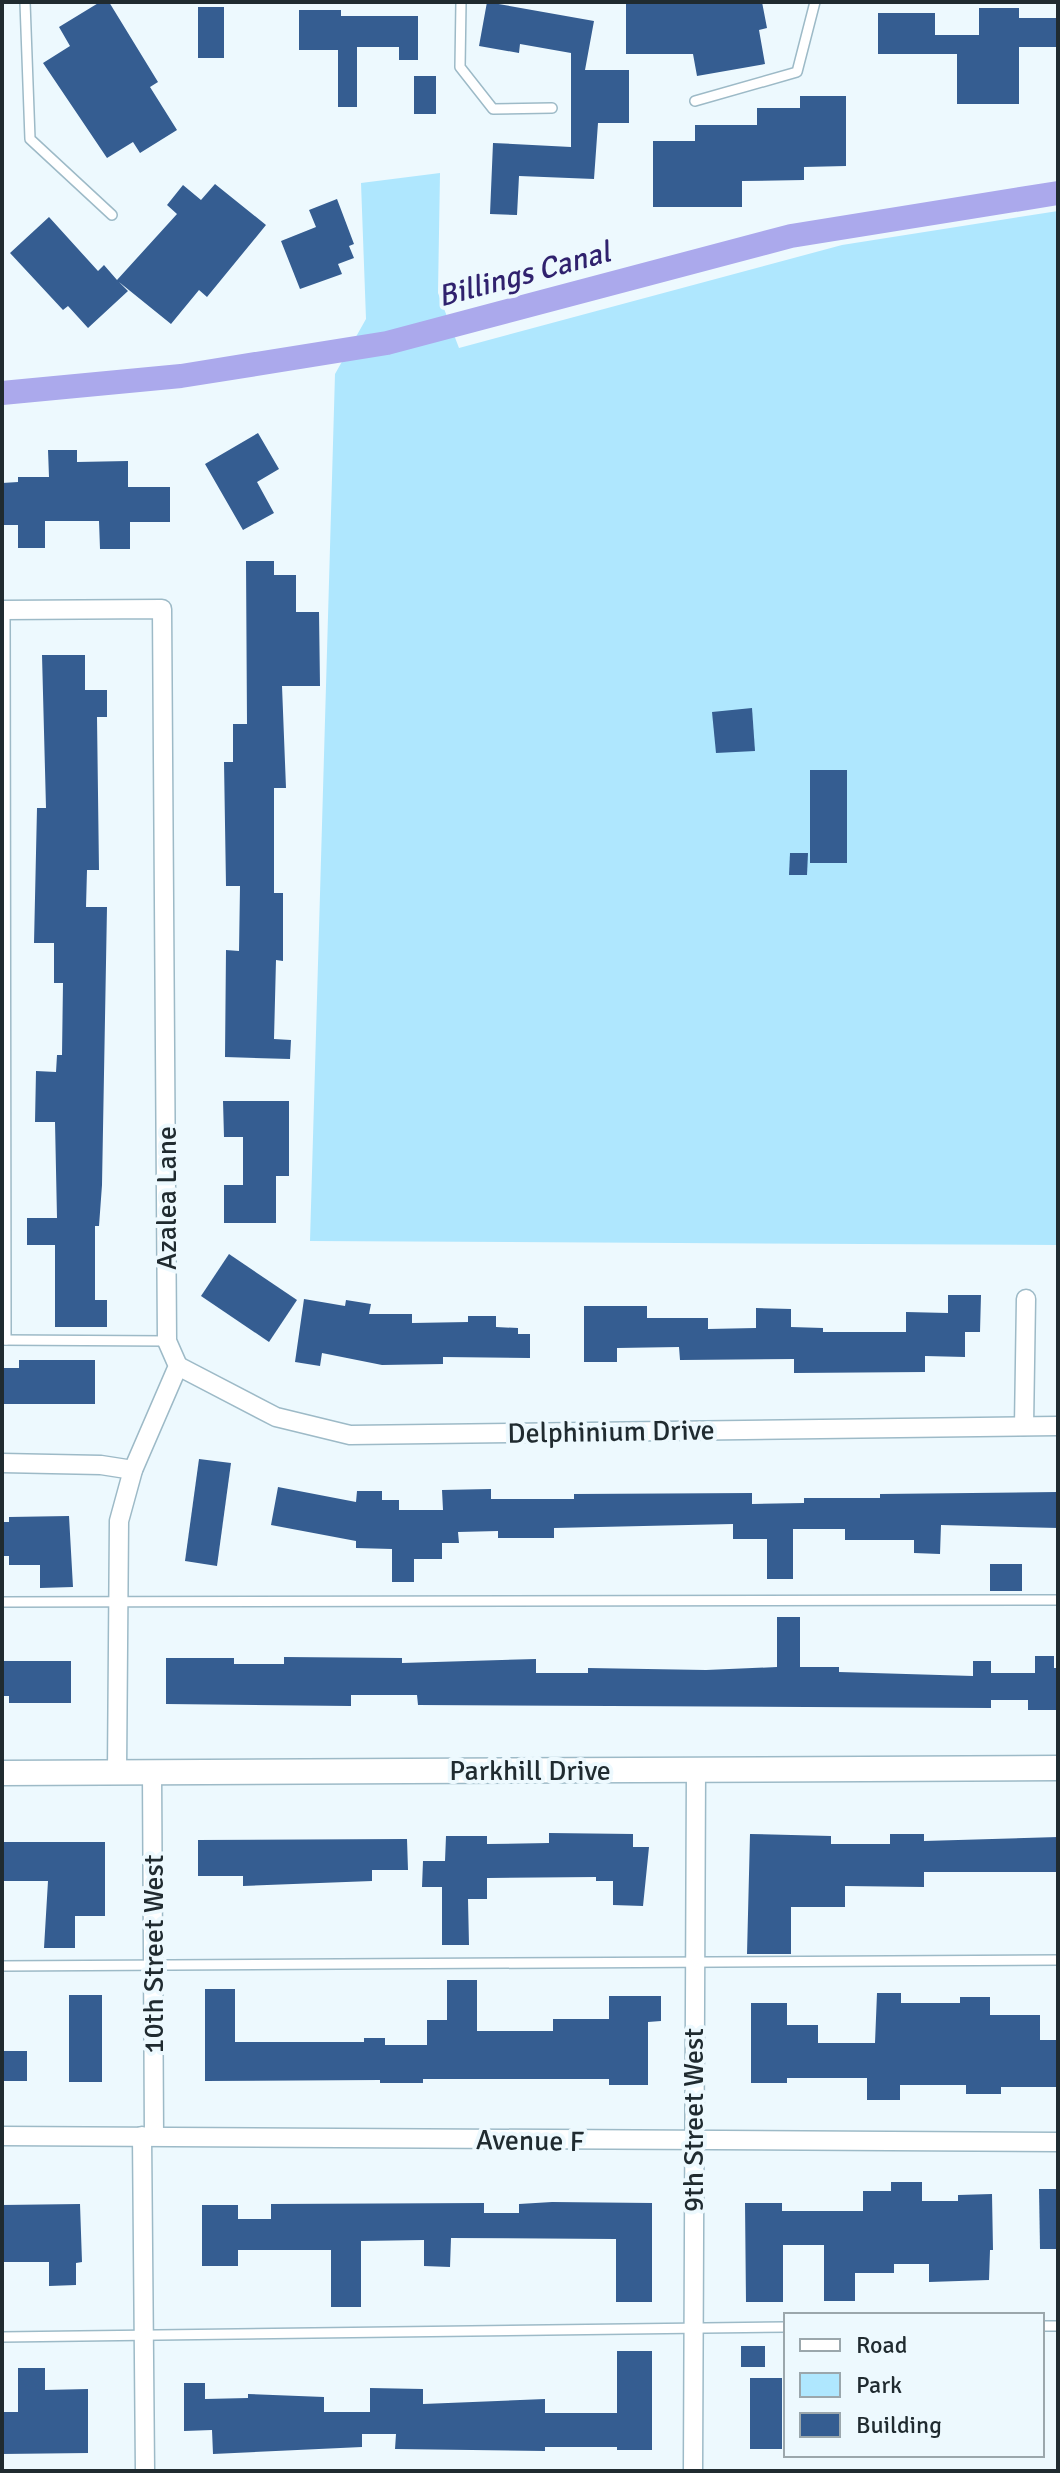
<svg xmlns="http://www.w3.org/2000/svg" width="1060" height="2473" viewBox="0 0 1060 2473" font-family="Signika,sans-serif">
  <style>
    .green { fill: #afe7fe }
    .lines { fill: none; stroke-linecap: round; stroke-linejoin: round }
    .canal { stroke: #aba9ec; stroke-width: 24 }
    .building { fill: #355d91 }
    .service-casing { stroke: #9dbac7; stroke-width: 12 }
    .minor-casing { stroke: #9dbac7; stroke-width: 21 }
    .tertiary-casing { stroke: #9dbac7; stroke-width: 27 }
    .service { stroke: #fff; stroke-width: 9 }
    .minor { stroke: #fff; stroke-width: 18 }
    .tertiary { stroke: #fff; stroke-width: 24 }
    .labels { text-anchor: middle; stroke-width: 8; stroke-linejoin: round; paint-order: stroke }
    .street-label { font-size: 28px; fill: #202b30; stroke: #edf9fe }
    .water-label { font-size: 30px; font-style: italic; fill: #30226e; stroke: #edf9fe }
  </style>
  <rect width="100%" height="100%" fill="#edf9fe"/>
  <polygon class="green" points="440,173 438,293 459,348 842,245 1058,211 1058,1245 310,1241 335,374 366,319 361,183"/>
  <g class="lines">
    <polyline class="canal" points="2,393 181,376 387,343 791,236 1058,193"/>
  </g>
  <g class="building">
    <polygon points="100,2 109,2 158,82 150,87 177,130 140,153 133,142 107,158 43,63 70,46 59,27"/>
    <polygon points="487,2 594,21 585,70 629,70 629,123 598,123 594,179 519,176 517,215 490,214 493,143 571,147 571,53 520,44 519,53 479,46"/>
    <polygon points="626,2 762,2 767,28 759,30 765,64 697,76 693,54 626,54"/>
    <rect x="198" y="7" width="26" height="51"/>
    <polygon points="979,8 1019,8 1019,18 1058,18 1058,47 1019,47 1019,104 957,104 957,54 878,54 878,13 935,13 935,35 979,35"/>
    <polygon points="299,10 341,10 341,16 418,16 418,60 399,60 399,47 357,47 357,107 338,107 338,50 299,50"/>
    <rect x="414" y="76" width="22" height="38"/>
    <polygon points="800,96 846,96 846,166 804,167 804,180 742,181 742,207 653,207 653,141 695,141 695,125 757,125 757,108 800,108"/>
    <polygon points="215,184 266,225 207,297 199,290 171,324 119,282 128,291 88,328 68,306 63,310 10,253 49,217 98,271 104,265 117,280 177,214 167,205 183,185 201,200"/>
    <polygon points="337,199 354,244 349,246 354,258 338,264 342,274 300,289 281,241 316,227 309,210"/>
    <polygon points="258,433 279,469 257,482 274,513 243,530 205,464"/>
    <polygon points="48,450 77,450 77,462 128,461 128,487 170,487 170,522 130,522 130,549 100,549 99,521 45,521 45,548 18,548 18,525 2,525 2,483 18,482 18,477 49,477"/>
    <polygon points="246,561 274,561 274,575 296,575 296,612 319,612 320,686 282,686 286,788 274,788 274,893 283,893 283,961 276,960 274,1039 291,1040 290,1059 225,1057 226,950 239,951 240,886 226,886 224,762 233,762 233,724 247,724"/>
    <polygon points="42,655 85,655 85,690 107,690 107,717 97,717 99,870 87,870 86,907 107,907 102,1185 99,1226 95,1226 95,1300 107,1300 107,1327 55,1327 55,1245 27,1245 27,1218 57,1218 55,1122 35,1122 36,1071 56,1072 57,1055 62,1055 63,983 54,983 54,943 34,943 37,808 46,808"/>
    <polygon points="752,708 755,751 716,753 712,712"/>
    <rect x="810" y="770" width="37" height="93"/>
    <polygon points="790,853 808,853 807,875 789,875"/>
    <polygon points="223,1101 289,1101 289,1176 276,1176 276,1223 224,1223 224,1185 243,1185 243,1137 224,1137"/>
    <polygon points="229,1254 297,1300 269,1342 201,1296"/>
    <polygon points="948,1295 981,1295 980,1332 965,1332 965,1357 925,1356 925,1372 794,1373 794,1359 680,1360 679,1347 617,1348 617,1362 584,1362 584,1306 647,1306 647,1318 708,1318 708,1329 756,1328 756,1308 791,1309 791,1327 823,1328 823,1332 906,1332 906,1312 948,1313"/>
    <polygon points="304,1299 345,1306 346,1300 371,1304 369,1314 412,1314 412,1323 468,1322 468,1316 496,1316 496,1327 518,1328 518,1334 530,1334 530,1358 443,1357 443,1364 382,1365 322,1353 320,1366 295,1362"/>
    <polygon points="19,1360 95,1360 95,1404 2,1404 2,1368 19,1368"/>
    <polygon points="199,1459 231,1463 217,1566 185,1561"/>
    <polygon points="278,1487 356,1502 357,1491 382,1491 382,1500 399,1500 399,1510 443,1510 442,1490 491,1489 491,1499 574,1499 574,1494 752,1493 752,1504 804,1503 804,1498 880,1498 880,1494 1058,1492 1058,1528 941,1525 940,1554 914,1553 914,1540 845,1540 845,1529 793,1529 793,1579 767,1579 767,1539 733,1539 733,1524 554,1528 554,1538 498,1538 498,1531 458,1532 459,1543 442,1543 442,1559 414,1559 414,1582 392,1582 392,1549 356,1548 356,1541 271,1525"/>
    <polygon points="69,1516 73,1587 40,1588 40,1565 9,1565 9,1556 2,1556 2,1522 9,1522 9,1517"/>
    <rect x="990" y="1564" width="32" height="27"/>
    <polygon points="777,1617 800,1617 800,1667 839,1667 839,1672 973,1676 973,1661 991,1661 991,1673 1035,1673 1035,1656 1054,1656 1054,1668 1058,1668 1058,1710 1028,1710 1028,1700 991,1700 991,1708 418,1705 417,1695 351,1695 351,1706 166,1704 166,1658 234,1658 234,1664 284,1664 284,1657 402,1658 402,1663 536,1659 536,1673 588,1673 588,1668 706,1670 777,1667"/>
    <polygon points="2,1661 71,1661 71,1703 9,1703 9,1696 2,1696"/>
    <polygon points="549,1833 633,1834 633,1847 649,1847 643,1906 613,1905 613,1881 596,1881 596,1877 487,1878 487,1899 468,1899 469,1945 442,1945 442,1887 422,1887 423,1861 445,1861 446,1836 487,1836 487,1844 549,1843"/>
    <polygon points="750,1834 831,1836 831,1844 890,1844 890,1834 924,1834 924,1841 1058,1837 1058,1872 924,1872 924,1887 845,1886 845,1907 791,1907 791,1954 747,1954"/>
    <polygon points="407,1839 408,1870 372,1870 372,1881 243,1886 243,1876 198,1876 198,1840"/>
    <polygon points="2,1842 105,1842 105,1916 75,1916 75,1948 44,1948 48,1881 2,1881"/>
    <polygon points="447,1980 477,1980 477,2031 553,2031 553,2019 609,2019 609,1996 661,1996 661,2021 648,2022 648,2085 609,2085 609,2079 423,2079 423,2083 380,2083 380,2080 205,2081 205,1989 235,1989 235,2042 364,2042 364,2038 385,2038 385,2045 427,2045 427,2020 447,2020"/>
    <polygon points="877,1993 901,1993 901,2003 960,2003 960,1997 990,1997 990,2015 1040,2015 1040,2040 1056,2040 1056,2087 1001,2087 1001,2094 966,2094 966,2085 900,2085 900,2100 867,2100 867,2078 787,2078 787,2083 751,2083 751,2003 787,2003 787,2025 818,2025 818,2043 875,2043"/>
    <rect x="69" y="1995" width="33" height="87"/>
    <rect x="2" y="2051" width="25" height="30"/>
    <polygon points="891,2182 922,2182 922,2201 958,2201 958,2195 992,2194 993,2250 990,2250 989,2280 929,2282 929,2264 894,2264 894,2273 855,2273 855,2301 824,2301 824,2245 783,2245 783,2302 746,2302 745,2203 782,2203 782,2211 863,2211 863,2191 891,2191"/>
    <polygon points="1039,2189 1058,2189 1058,2249 1040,2249"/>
    <polygon points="552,2202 652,2203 652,2302 616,2302 616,2239 451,2238 450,2267 424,2266 424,2240 361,2241 361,2307 331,2307 331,2250 238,2250 238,2266 202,2266 202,2205 238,2205 238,2219 271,2219 271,2204 484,2203 484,2213 519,2213 519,2204"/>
    <polygon points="80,2204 82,2262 76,2263 76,2285 49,2286 49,2262 2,2262 2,2205"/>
    <rect x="741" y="2346" width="24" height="21"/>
    <polygon points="617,2351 652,2351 652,2450 617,2450 617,2447 545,2447 545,2451 395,2449 396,2434 362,2434 362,2447 213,2454 212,2430 184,2431 184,2383 205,2383 205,2399 248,2398 248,2394 324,2397 324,2412 370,2412 370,2388 423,2389 423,2404 545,2399 545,2413 617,2413"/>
    <polygon points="18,2368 45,2368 45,2390 88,2389 88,2453 2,2454 2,2412 18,2412"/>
    <rect x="750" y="2378" width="32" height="71"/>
  </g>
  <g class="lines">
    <g class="service-casing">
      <g id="service">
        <polyline points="25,2 30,139 112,215"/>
        <polyline points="461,2 460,67 493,109 552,108"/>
        <polyline points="695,101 797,72 815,2"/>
        <polyline points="5,610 6,1340"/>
        <polyline points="2,1340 167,1341"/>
        <polyline points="2,1602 1058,1600"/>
        <polyline points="2,1966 1058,1960"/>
        <polyline points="1042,2326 1058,2326"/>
        <polyline points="2,2337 786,2327"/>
      </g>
    </g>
    <g class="minor-casing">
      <g id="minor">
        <polyline points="2,610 162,609 167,1341 178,1366 133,1470 119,1521 117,1772"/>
        <polyline points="178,1366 276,1417 350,1435 1058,1426"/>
        <polyline points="1024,1426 1026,1299"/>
        <polyline points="2,1463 101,1465 133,1470"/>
        <polyline points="152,1772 154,2136"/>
        <polyline points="2,2136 1058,2142"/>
        <polyline points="142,2136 145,2471"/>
        <polyline points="693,2471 696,1769"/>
      </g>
    </g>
    <g class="tertiary-casing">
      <polyline id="tertiary" points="2,1773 1058,1768"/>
    </g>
    <use href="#service" class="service"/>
    <use href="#minor" class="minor"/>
    <use href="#tertiary" class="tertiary"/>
  </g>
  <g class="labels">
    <g class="street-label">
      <text transform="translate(166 1198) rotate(-90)" y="10">Azalea Lane</text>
      <text transform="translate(611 1431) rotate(-1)" y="10">Delphinium Drive</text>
      <text x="530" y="1780">Parkhill Drive</text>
      <text transform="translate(153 1954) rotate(-90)" y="10">10th Street West</text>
      <text transform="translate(693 2120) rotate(-90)" y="10">9th Street West</text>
      <text transform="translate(530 2140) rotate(1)" y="10">Avenue F</text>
    </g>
    <g class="water-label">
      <text transform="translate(524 274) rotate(-15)" y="10">Billings Canal</text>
    </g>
  </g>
  <rect width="1060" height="2473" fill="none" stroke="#202b30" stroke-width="8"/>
  <rect x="784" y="2313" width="260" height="144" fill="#edf9fe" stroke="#9ba7ac" stroke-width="2"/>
  <rect x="800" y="2339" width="40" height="12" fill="#ffffff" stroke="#9ba7ac" stroke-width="2"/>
  <text x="856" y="2353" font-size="24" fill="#202b30">Road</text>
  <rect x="800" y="2373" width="40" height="24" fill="#afe7fe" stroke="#9ba7ac" stroke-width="2"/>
  <text x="856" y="2393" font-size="24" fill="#202b30">Park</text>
  <rect x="800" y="2413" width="40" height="24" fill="#355d91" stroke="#9ba7ac" stroke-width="2"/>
  <text x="856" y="2433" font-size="24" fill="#202b30">Building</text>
</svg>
